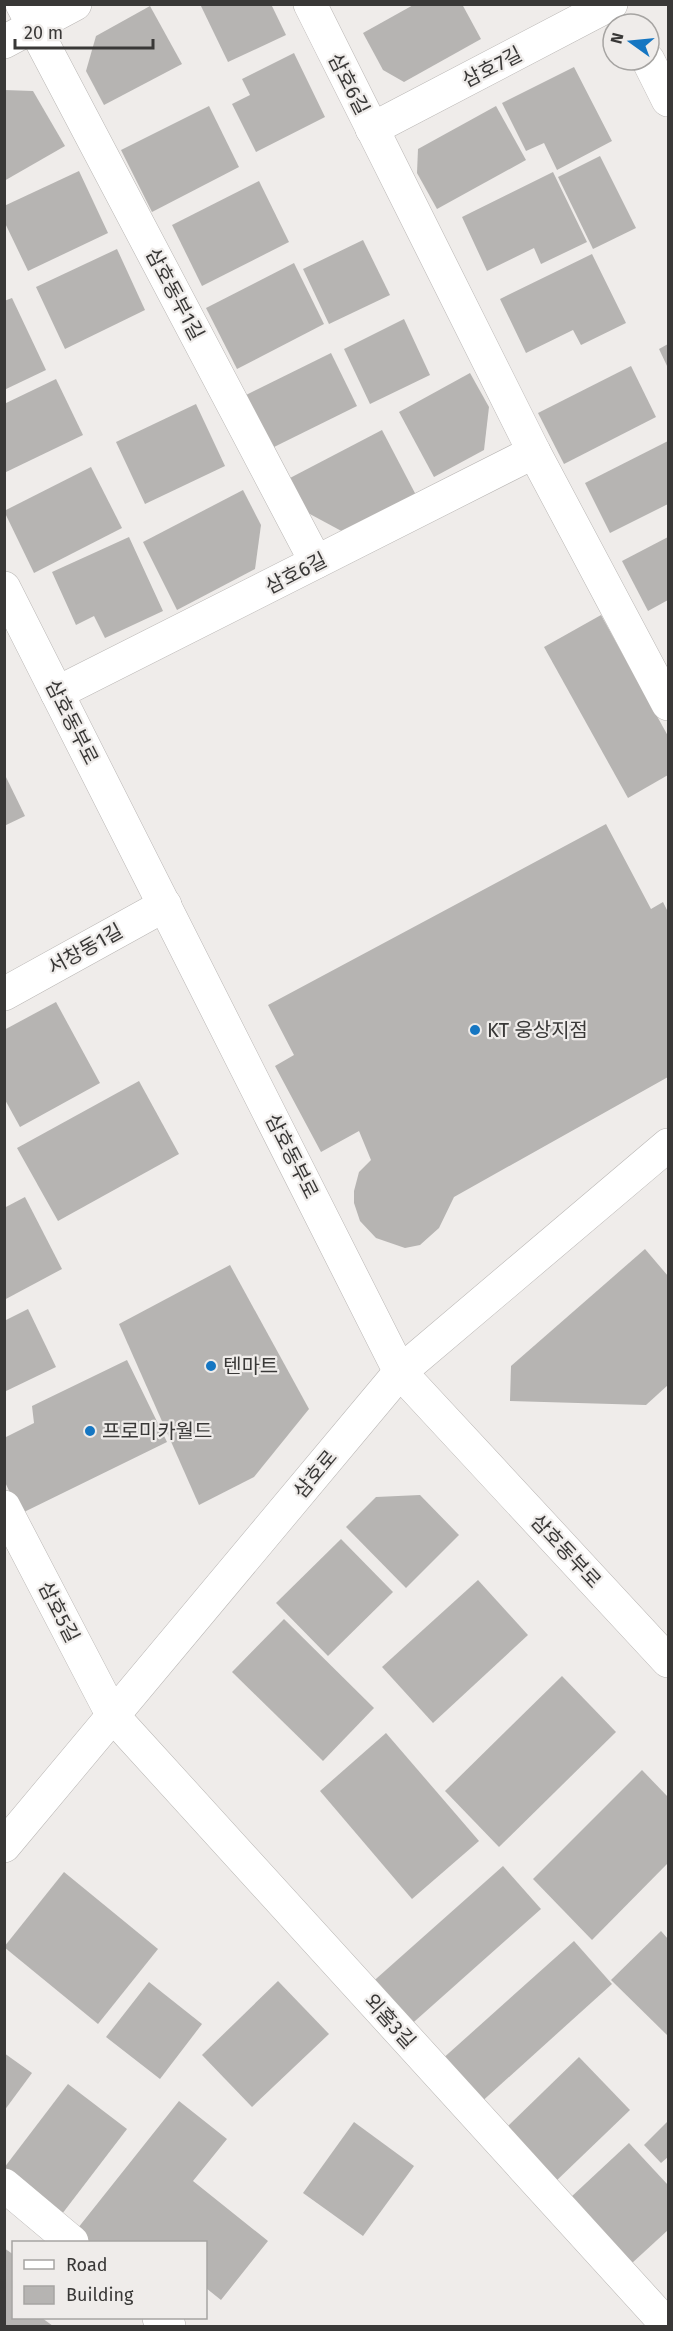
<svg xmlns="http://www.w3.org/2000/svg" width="673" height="2331" viewBox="0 0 673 2331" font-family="'Fira Sans','Noto Sans KR',sans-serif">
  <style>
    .building { fill: #b6b4b2 }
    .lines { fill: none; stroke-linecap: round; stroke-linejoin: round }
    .minor-casing { stroke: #b9b6b4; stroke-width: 34 }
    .minor { stroke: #fff; stroke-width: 33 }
    .poi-dot { fill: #1576c2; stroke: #efecea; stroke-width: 2 }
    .labels { text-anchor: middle; stroke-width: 4.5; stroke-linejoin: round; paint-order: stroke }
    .street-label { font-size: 20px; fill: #393837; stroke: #efecea }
    .poi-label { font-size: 20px; fill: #393837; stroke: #efecea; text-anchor: start }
  </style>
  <rect width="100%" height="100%" fill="#efecea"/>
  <g class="building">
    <polygon points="200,4 271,4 286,35 228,62"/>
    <polygon points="415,4 462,4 481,39 404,82 383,70 363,33"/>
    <polygon points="150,6 182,64 104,105 86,71 96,36"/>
    <polygon points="294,53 325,117 256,152 232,104 250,95 242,79"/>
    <polygon points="574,67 612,141 557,170 544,143 526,151 502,103"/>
    <polygon points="4,90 33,91 65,146 4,181"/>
    <polygon points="209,106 239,167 152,212 121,150"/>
    <polygon points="496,106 526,160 437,209 417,173 418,149"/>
    <polygon points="600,156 636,228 593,249 558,177"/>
    <polygon points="79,171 108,233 28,271 4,221 4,206"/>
    <polygon points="553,172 587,242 541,264 534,248 487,271 462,217"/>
    <polygon points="259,181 289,242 202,286 172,225"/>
    <polygon points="363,240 390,295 329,324 303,269"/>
    <polygon points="117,249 145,310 65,349 36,287"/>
    <polygon points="592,254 626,323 581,345 573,330 526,353 500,299"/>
    <polygon points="294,263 324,324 237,369 206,308"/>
    <polygon points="12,298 46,370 4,390 4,301"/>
    <polygon points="404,319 430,375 370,404 344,349"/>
    <polygon points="668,344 668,368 659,349"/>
    <polygon points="331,353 357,406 270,449 244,396"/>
    <polygon points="631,366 656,417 564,464 538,413"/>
    <polygon points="470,373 489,407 484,450 434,477 399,412"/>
    <polygon points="56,379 83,435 4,473 4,404"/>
    <polygon points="196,404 225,466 145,504 116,442"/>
    <polygon points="382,430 417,497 347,534 308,513 290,478"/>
    <polygon points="668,441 668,504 610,533 585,483"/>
    <polygon points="91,467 122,528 34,573 4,511"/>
    <polygon points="243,490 261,525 255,569 177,610 143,542"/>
    <polygon points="129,537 163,611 105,638 94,616 76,625 52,572"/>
    <polygon points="668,537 668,600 648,611 622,561"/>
    <polygon points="601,615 668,736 668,775 628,798 544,647"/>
    <polygon points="4,773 25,816 4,826"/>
    <polygon points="606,824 651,909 663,902 668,912 668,1077 454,1197 439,1228 420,1245 405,1248 376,1238 360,1221 354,1203 354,1191 359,1172 371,1160 359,1131 321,1152 275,1066 294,1055 268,1005"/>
    <polygon points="56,1002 100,1083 20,1127 4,1098 4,1030"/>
    <polygon points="139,1081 179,1154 58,1221 17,1148"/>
    <polygon points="25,1197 62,1269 4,1300 4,1208"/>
    <polygon points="645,1249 668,1276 668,1385 646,1405 510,1401 511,1366"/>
    <polygon points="230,1265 309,1409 254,1477 199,1505 119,1324"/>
    <polygon points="28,1309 56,1367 4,1392 4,1321"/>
    <polygon points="127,1360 167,1442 20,1514 4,1480 4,1438 34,1423 32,1406"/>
    <polygon points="420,1495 459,1535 406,1588 346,1527 376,1497"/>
    <polygon points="341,1539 393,1592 328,1656 276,1603"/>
    <polygon points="478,1580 528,1635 433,1723 382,1667"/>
    <polygon points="284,1619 374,1708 323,1761 232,1672"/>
    <polygon points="562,1676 616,1732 499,1847 445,1791"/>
    <polygon points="386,1733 479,1841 412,1899 320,1791"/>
    <polygon points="642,1770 668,1797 668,1863 592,1940 533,1879"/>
    <polygon points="503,1866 541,1909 406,2029 368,1986"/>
    <polygon points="64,1872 158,1949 98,2024 4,1947"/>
    <polygon points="661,1931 668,1939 667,2035 611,1980"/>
    <polygon points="574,1941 612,1984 478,2105 440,2061"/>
    <polygon points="278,1981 329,2034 252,2107 202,2055"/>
    <polygon points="149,1982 202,2024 160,2079 106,2037"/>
    <polygon points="4,2053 32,2073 4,2111"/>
    <polygon points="579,2057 630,2110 554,2183 504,2130"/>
    <polygon points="68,2084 127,2129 62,2214 4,2168"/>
    <polygon points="179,2101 227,2139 193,2181 268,2241 221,2300 206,2288 206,2242 76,2242 70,2238"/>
    <polygon points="668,2121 668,2157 661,2163 644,2145"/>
    <polygon points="354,2122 414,2166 363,2236 303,2193"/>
    <polygon points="629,2143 668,2185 668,2230 631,2264 570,2198"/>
    <polygon points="4,2248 14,2255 14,2318 42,2318 53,2326 4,2326"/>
  </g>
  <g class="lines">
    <g class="minor-casing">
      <g id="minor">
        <polyline points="22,4 316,562"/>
        <polyline points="310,4 534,452 668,704"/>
        <polyline points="4,42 75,4"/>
        <polyline points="648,60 668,100"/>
        <polyline points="372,129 611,4"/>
        <polyline points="4,588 400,1372 668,1661"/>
        <polyline points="57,693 534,452"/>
        <polyline points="4,994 165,905"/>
        <polyline points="4,1507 113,1716 668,2326"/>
        <polyline points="4,1846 400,1372 668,1145"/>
        <polyline points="4,2185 72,2242"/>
        <polyline points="159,2318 169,2326"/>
      </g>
    </g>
    <use href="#minor" class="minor"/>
  </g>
  <g class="poi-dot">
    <circle cx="475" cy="1030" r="6"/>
    <circle cx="211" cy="1366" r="6"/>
    <circle cx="90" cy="1431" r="6"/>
  </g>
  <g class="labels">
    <g class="street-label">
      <text transform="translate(492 67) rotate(-27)" y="7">삼호7길</text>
      <text transform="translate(349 84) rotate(63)" y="7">삼호6길</text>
      <text transform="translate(175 294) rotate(62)" y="7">삼호동부1길</text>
      <text transform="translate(296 573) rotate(-27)" y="7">삼호6길</text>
      <text transform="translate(72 722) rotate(63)" y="7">삼호동부로</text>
      <text transform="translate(85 949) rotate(-29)" y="7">서창동1길</text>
      <text transform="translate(292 1156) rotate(63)" y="7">삼호동부로</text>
      <text transform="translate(315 1474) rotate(-50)" y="7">삼호로</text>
      <text transform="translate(566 1551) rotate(47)" y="7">삼호동부로</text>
      <text transform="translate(59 1612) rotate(63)" y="7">삼호5길</text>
      <text transform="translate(390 2021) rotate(48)" y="7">외홈3길</text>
    </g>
    <g class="poi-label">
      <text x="487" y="1037">KT 웅상지점</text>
      <text x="223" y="1373">텐마트</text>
      <text x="102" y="1438">프로미카월드</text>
    </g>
  </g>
  <rect width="673" height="2331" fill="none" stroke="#393837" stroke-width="12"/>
  <rect x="12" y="2241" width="195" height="78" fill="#efecea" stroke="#a6a4a2" stroke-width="1.5"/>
  <rect x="24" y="2260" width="30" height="9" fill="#ffffff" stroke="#a6a4a2" stroke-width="1.5"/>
  <text x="66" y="2271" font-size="18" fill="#393837">Road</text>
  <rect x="24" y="2286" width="30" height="18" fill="#b6b4b2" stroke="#a6a4a2" stroke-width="1.5"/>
  <text x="66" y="2301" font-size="18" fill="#393837">Building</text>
  <g transform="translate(631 42) rotate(285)"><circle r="28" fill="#efecea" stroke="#a6a4a2" stroke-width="1.5"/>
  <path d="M0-4.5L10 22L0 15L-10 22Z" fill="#1576c2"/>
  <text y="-9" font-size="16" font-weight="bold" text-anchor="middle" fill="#393837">N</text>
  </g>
  <path d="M15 39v9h138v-9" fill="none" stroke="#393837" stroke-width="3"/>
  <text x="24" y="39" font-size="18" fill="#393837" stroke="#efecea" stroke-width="4.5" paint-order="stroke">20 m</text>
</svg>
